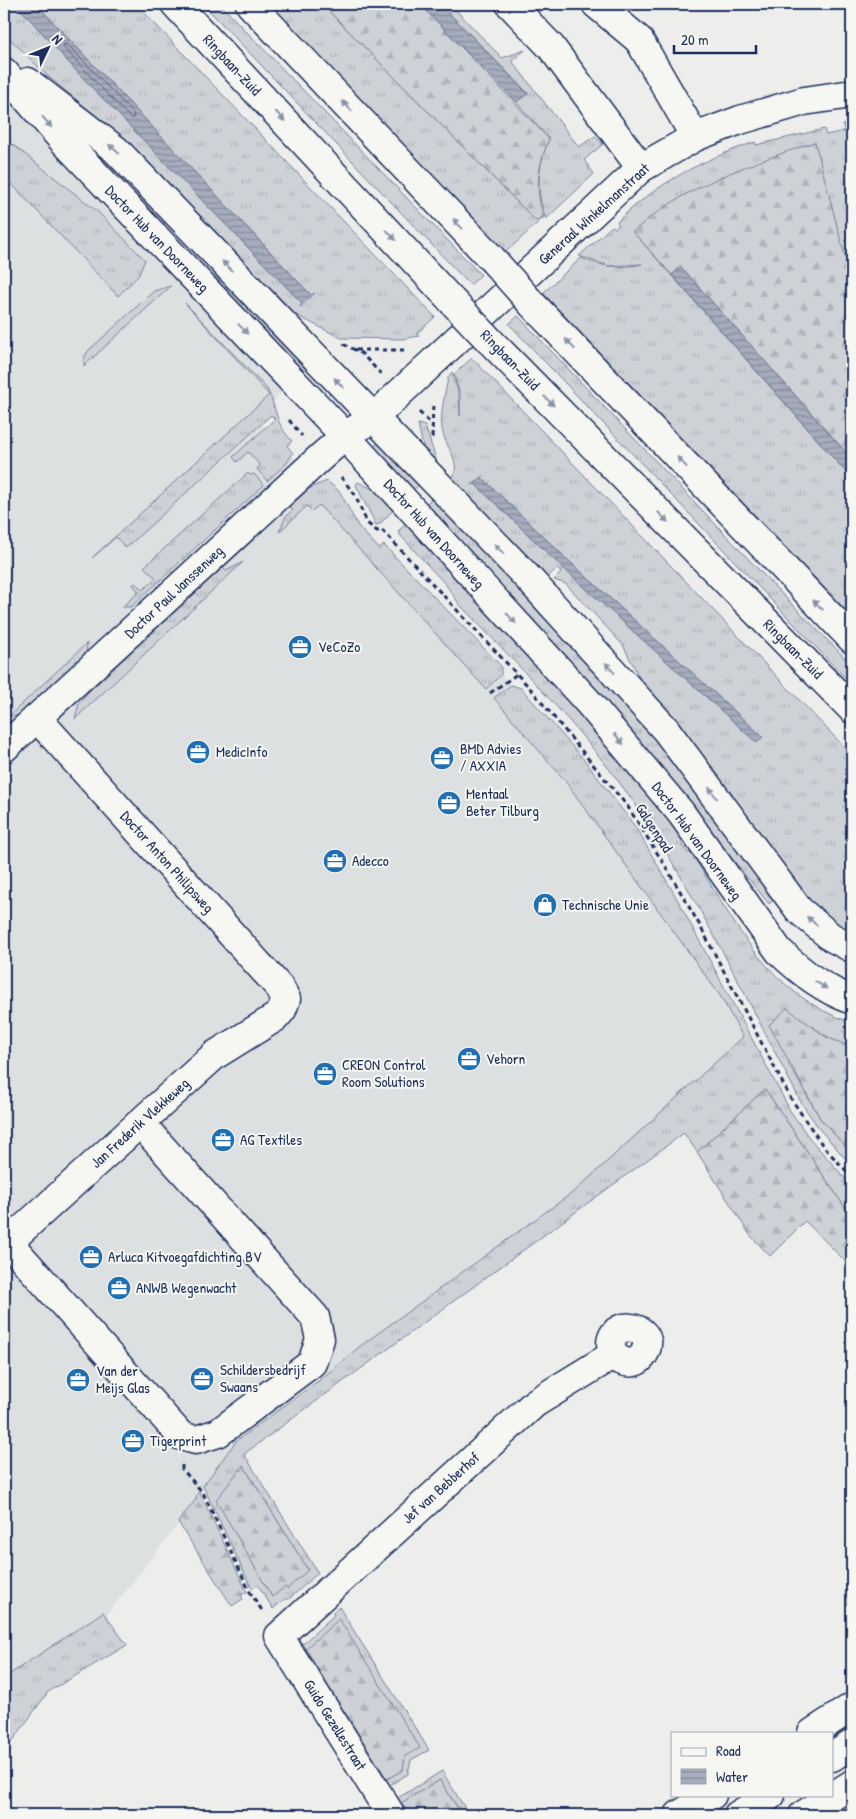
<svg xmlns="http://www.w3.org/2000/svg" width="856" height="1819" viewBox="0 0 856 1819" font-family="'Patrick Hand',sans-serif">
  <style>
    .built { fill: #dde0e1 }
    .grass { fill: url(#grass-tufts); stroke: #74809a; fill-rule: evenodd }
    .forest { fill: url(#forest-firs); stroke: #74809a }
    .water { fill: url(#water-rules); stroke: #6e7a96 }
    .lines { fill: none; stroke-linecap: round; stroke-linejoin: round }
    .shore { stroke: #526184; stroke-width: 1 }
    .minor-casing { stroke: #1b2f5e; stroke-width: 31 }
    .major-casing { stroke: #1b2f5e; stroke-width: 31 }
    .path { stroke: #1b2f5e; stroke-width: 3; stroke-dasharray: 5 4; stroke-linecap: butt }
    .minor { stroke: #f6f6f2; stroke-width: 28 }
    .major { stroke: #f6f6f2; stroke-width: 28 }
    .major-bridge-casing { stroke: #1b2f5e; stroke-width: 31; stroke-linecap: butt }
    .major-bridge { stroke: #f6f6f2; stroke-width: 28 }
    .oneway { fill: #8892a8 }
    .labels { text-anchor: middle; stroke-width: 4; stroke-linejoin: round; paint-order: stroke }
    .street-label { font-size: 15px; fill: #1b2f5e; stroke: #f6f6f2 }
    .poi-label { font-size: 15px; fill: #1b2f5e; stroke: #f6f6f2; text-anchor: start }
  </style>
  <defs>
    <pattern id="grass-tufts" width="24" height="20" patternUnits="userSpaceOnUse" patternTransform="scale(1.25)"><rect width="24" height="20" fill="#ced2d7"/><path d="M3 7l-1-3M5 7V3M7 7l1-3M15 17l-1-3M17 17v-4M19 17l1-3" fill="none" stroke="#b0b5bb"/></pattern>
    <pattern id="forest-firs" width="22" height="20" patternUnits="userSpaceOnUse" patternTransform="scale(1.25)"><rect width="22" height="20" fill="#ced2d7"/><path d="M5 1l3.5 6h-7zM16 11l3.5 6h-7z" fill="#b0b5bb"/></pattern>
    <pattern id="water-rules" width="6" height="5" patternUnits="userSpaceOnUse" patternTransform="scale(1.25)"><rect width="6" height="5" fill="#a5acbc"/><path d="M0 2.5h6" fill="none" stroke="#868c9c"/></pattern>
  </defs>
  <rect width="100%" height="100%" fill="#edeeec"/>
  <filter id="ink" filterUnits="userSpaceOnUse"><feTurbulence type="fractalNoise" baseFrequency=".02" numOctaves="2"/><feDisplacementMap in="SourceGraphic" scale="10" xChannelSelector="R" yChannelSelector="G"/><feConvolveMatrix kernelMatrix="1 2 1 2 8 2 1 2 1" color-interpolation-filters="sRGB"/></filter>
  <g filter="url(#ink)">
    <polygon class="built" points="4,6 212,222 324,344 258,420 566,743 746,1036 576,1192 238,1443 180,1522 101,1622 4,1684"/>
    <g class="grass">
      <polygon points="4,4 16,4 80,75 302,303 300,307 315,293 311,295 36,4 136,4 435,317 416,334 419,336 402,339 341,338 296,315 133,146 50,78 4,33"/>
      <polygon points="203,4 220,4 481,275 470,285"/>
      <polygon points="268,4 322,4 536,221 544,217 506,252"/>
      <path d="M440,4H450L502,58L525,50L512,61L579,147L595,136L603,144L584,160L594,174L546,219C535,191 538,165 549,139L516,102L528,93Z"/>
      <path d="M852,123V283L814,142L633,232L852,479V617L543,293L581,258C602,267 621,269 642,264L609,266L579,256L612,226L615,228L619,225L617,222C657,183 702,160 755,142L756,145L824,129L826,135L844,131L843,125Z"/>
      <path d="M69,125C98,148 158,194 166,229L161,231Z"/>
      <polygon points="4,144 8,148 12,144 98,212 145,260 138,276 118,296 4,176"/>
      <polygon points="214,270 310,364 298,375 247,319 215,276"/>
      <polygon points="171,286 84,366 84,358 88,351 154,291"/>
      <path d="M185,303L267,389C278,410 274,422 292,441L287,446L293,453L286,464L267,481L257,469L260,465L248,452L237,462L233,457L275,419L271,415L126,548L116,537L92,558L269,395Z"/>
      <polygon points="518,316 775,587 852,665 852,685 509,324"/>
      <path d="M472,358L852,755V936L811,905L643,685L623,645L566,584L554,580L561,573L557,568L547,578L540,575L535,565L450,482C465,462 444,448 442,428C440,412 445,394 448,378L452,372L459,395L460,416V395L454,374ZM484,475L482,478L567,559L763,737L757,743L561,566L475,484L472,485Z"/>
      <polygon points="418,424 425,426 438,465 424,451"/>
      <polygon points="380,441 423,481 409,494 372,448"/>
      <polygon points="248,473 250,475 254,474 264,485 131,607 122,607 139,592 133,585 135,583 143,590 156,578 144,567"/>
      <polygon points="327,481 340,492 358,526 379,549 384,545 501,666 501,675 486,689 319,505 312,511 307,506 279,532 286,516 293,510 290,506 310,488"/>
      <polygon points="358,482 377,491 395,508 380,524 376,525 356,485"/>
      <polygon points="435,495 628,700 776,898 769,904 708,829 422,508"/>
      <path d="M408,522L559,685L556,688L563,694L663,812L685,843L682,846L687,852L692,854C736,925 768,994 852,1023V1047L838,1043L807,1024L788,1063L820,1118L852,1154V1166L821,1131L802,1104C749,1004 697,894 633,801C583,730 520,667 460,605L446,585L401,536L398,531Z"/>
      <polygon points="243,562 75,719 79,703 89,691 222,567 226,571"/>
      <polygon points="87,643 86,656 20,716 9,716"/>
      <path d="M511,685L521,688L586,762L636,828L675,895L791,1112L810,1139L852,1186V1218L765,1089L697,1152L684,1133L244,1454L318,1573L288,1600L286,1598L273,1609L258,1585L252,1589L203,1486L236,1441L321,1379L359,1347L576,1190L743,1037L721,997L566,782L494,698ZM243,1465L308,1570L286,1588L285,1587Z"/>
      <path d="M339,1607L429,1750L411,1760L408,1774L385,1788L298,1648L334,1615L333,1612ZM305,1649L402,1770L387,1779Z"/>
      <polygon points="103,1612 127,1645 48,1692 4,1753 4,1678"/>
      <polygon points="442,1771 469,1815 462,1815 440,1780 402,1803 409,1815 402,1815 393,1801"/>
    </g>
    <g class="forest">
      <path d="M322,4H420L549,139C538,166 534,189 544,217L536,221Z"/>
      <path d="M815,142L852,283V459L681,267L672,275L633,232C683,186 751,164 815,142Z"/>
      <polygon points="787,1008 826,1037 852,1047 852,1154 820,1118 769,1025"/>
      <polygon points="765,1089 852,1218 852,1268 805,1221 770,1256 750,1235 697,1152"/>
      <polygon points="243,1465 308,1570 287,1589 285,1587 272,1597 216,1500"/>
      <polygon points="199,1491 247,1592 241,1595 243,1599 232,1606 178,1522 197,1498 196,1496"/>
      <polygon points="339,1619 420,1748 405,1756 403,1770 387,1779 305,1649"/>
      <polygon points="440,1780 462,1815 409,1815 401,1803"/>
    </g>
    <g class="water">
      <polygon points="16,4 36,4 311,295 302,303 80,75"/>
      <polygon points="420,4 440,4 528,94 516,102"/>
      <polygon points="681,267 852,459 852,479 672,275"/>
      <polygon points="482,478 567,559 763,737 757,743 561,566 475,484"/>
    </g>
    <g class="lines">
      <polygon class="shore" points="64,44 68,45 134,114 133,118 130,118 64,48"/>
      <g class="minor-casing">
        <g id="minor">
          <polyline points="510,4 551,47 641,168"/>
          <polyline points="596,4 639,40 695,137"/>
          <path d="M4,72L59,136L345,436L589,703L681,813L779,951C801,972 823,989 852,1000"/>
          <polyline points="28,82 116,150 529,579 666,730 799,910 831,937 852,948"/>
          <polyline points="4,748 322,456 345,436 373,418 641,168 695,137 740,120 804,101 852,94"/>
          <polyline points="8,1242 181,1436 196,1440 218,1433 312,1363 320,1339 315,1317 140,1123"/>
          <polyline points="4,1246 215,1055 276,1017 282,1010 286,999 280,988 37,718"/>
          <polyline points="812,1733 852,1707"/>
          <polyline points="832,1757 852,1744"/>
          <path d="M391,1815L279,1636L535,1403L613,1355C600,1315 659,1323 645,1352C638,1367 623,1364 613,1355"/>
          <polyline points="679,1815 712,1795"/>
          <polyline points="738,1815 771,1795"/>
          <polyline points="803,1815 852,1784"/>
        </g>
      </g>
      <g class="major-casing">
        <g id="major">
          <polyline points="175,4 452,301"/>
          <polyline points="250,4 492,259"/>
          <polyline points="532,304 852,639"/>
          <polyline points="490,341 852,709"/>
        </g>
      </g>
      <g class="path">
        <polyline points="4,39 9,45"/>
        <polyline points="343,344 361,353 381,374"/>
        <polyline points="355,350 404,350"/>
        <polyline points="419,412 431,424"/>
        <polyline points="289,420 302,436"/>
        <polyline points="432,438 433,402"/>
        <polyline points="341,477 355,495 367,523 377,531 382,530"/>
        <polyline points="382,530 529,687 628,807 666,867 699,924 790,1097 823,1146 852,1177"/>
        <polyline points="490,693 517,674"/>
        <polyline points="182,1465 182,1469 203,1493 250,1592 263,1612"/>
      </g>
      <use href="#minor" class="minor"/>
      <use href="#major" class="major"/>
      <g class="major-bridge-casing">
        <g id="major-bridge">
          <polyline points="492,259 532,304"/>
          <polyline points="452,301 490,341"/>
        </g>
      </g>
      <use href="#major-bridge" class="major-bridge"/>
    </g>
    <defs><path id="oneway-solid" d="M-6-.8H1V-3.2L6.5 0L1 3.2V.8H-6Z" transform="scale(1.25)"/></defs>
    <g class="oneway">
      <use href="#oneway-solid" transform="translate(347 106) rotate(-133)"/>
      <use href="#oneway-solid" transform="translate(280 116) rotate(47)"/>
      <use href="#oneway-solid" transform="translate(47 122) rotate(49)"/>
      <use href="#oneway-solid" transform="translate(114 149) rotate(-139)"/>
      <use href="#oneway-solid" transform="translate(458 224) rotate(-133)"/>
      <use href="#oneway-solid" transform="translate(391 235) rotate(47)"/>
      <use href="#oneway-solid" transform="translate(227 266) rotate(-134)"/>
      <use href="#oneway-solid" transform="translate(243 329) rotate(46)"/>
      <use href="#oneway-solid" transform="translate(570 344) rotate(-133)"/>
      <use href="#oneway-solid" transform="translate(339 383) rotate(-134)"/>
      <use href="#oneway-solid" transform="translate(549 401) rotate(45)"/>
      <use href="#oneway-solid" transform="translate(682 462) rotate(-133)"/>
      <use href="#oneway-solid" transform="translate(663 517) rotate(45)"/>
      <use href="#oneway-solid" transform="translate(499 549) rotate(-134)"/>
      <use href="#oneway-solid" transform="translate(818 605) rotate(-135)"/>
      <use href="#oneway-solid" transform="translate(511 618) rotate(47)"/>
      <use href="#oneway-solid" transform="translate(610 668) rotate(-132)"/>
      <use href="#oneway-solid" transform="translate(619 739) rotate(50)"/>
      <use href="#oneway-solid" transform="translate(713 793) rotate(-126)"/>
      <use href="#oneway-solid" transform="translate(812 921) rotate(-139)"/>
      <use href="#oneway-solid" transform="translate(821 985) rotate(32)"/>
    </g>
  </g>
  <defs>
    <g id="office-disc" transform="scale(1.25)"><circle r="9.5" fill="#1f6fb2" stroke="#f6f6f2"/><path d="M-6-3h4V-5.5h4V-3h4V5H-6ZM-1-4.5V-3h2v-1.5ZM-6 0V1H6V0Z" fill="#fff"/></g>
    <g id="shop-disc" transform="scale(1.25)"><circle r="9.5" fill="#1f6fb2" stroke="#f6f6f2"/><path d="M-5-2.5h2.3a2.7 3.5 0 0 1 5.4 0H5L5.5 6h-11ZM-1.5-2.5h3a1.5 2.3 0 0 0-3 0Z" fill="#fff"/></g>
  </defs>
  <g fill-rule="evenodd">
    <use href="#office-disc" x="300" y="647"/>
    <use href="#office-disc" x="198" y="752"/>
    <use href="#office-disc" x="442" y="758"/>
    <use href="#office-disc" x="449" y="803"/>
    <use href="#office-disc" x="335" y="861"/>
    <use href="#shop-disc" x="545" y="905"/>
    <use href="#office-disc" x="469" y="1059"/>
    <use href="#office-disc" x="325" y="1074"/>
    <use href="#office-disc" x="223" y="1140"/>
    <use href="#office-disc" x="91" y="1257"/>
    <use href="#office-disc" x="119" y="1288"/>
    <use href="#office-disc" x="202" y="1379"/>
    <use href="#office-disc" x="78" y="1380"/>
    <use href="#office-disc" x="133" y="1441"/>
  </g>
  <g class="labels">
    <g class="street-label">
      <text transform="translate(232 65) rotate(47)" y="5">Ringbaan-Zuid</text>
      <text transform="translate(594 214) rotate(-42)" y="5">Generaal Winkelmanstraat</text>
      <text transform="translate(157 239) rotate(46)" y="5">Doctor Hub van Doorneweg</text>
      <text transform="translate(510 360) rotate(46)" y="5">Ringbaan-Zuid</text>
      <text transform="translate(434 534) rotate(48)" y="5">Doctor Hub van Doorneweg</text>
      <text transform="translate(174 592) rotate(-43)" y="5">Doctor Paul Janssenweg</text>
      <text transform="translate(793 649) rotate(45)" y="5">Ringbaan-Zuid</text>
      <text transform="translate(654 828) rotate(57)" y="5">Galgenpad</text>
      <text transform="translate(697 841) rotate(54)" y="5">Doctor Hub van Doorneweg</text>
      <text transform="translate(167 862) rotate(48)" y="5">Doctor Anton Philipsweg</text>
      <text transform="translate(140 1123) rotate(-42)" y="5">Jan Frederik Vlekkeweg</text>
      <text transform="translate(441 1488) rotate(-42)" y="5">Jef van Bebberhof</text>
      <text transform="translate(335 1725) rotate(58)" y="5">Guido Gezellestraat</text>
    </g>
    <g class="poi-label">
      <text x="318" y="652">VeCoZo</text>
      <text x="460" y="754">BMD Advies<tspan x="460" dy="17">/ AXXIA</tspan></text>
      <text x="216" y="757">MedicInfo</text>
      <text x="466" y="799">Mentaal<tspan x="466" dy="17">Beter Tilburg</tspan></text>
      <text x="352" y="866">Adecco</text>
      <text x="562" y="910">Technische Unie</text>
      <text x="486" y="1064">Vehorn</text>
      <text x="342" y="1070">CREON Control<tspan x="342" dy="17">Room Solutions</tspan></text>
      <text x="240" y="1145">AG Textiles</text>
      <text x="108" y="1262">Arluca Kitvoegafdichting BV</text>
      <text x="136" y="1293">ANWB Wegenwacht</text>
      <text x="220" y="1375">Schildersbedrijf<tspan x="220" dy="17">Swaans</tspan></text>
      <text x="96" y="1376">Van der<tspan x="96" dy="17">Meijs Glas</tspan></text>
      <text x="150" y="1446">Tigerprint</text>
    </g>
  </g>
  <rect width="856" height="1819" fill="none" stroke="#f6f6f2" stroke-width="20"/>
  <rect x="10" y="10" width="836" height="1799" fill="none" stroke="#1b2f5e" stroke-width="2" filter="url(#ink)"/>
  <rect x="671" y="1732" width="162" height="65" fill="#f6f6f2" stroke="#9ea6b7"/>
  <rect x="681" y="1748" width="25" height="8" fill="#f6f6f2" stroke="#9ea6b7"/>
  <text x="716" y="1756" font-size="15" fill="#1b2f5e">Road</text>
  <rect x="681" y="1769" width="25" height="15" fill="url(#water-rules)" stroke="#9ea6b7"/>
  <text x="716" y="1782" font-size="15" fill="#1b2f5e">Water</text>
  <g transform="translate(48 48) rotate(47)" stroke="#f6f6f2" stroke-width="4" paint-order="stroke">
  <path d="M0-4L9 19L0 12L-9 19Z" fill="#1b2f5e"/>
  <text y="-8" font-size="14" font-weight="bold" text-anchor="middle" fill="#1b2f5e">N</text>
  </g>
  <path d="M674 45v8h82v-8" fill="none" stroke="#1b2f5e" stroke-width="2.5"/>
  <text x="681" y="45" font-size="15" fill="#1b2f5e" stroke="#f6f6f2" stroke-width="4" paint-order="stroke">20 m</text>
</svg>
